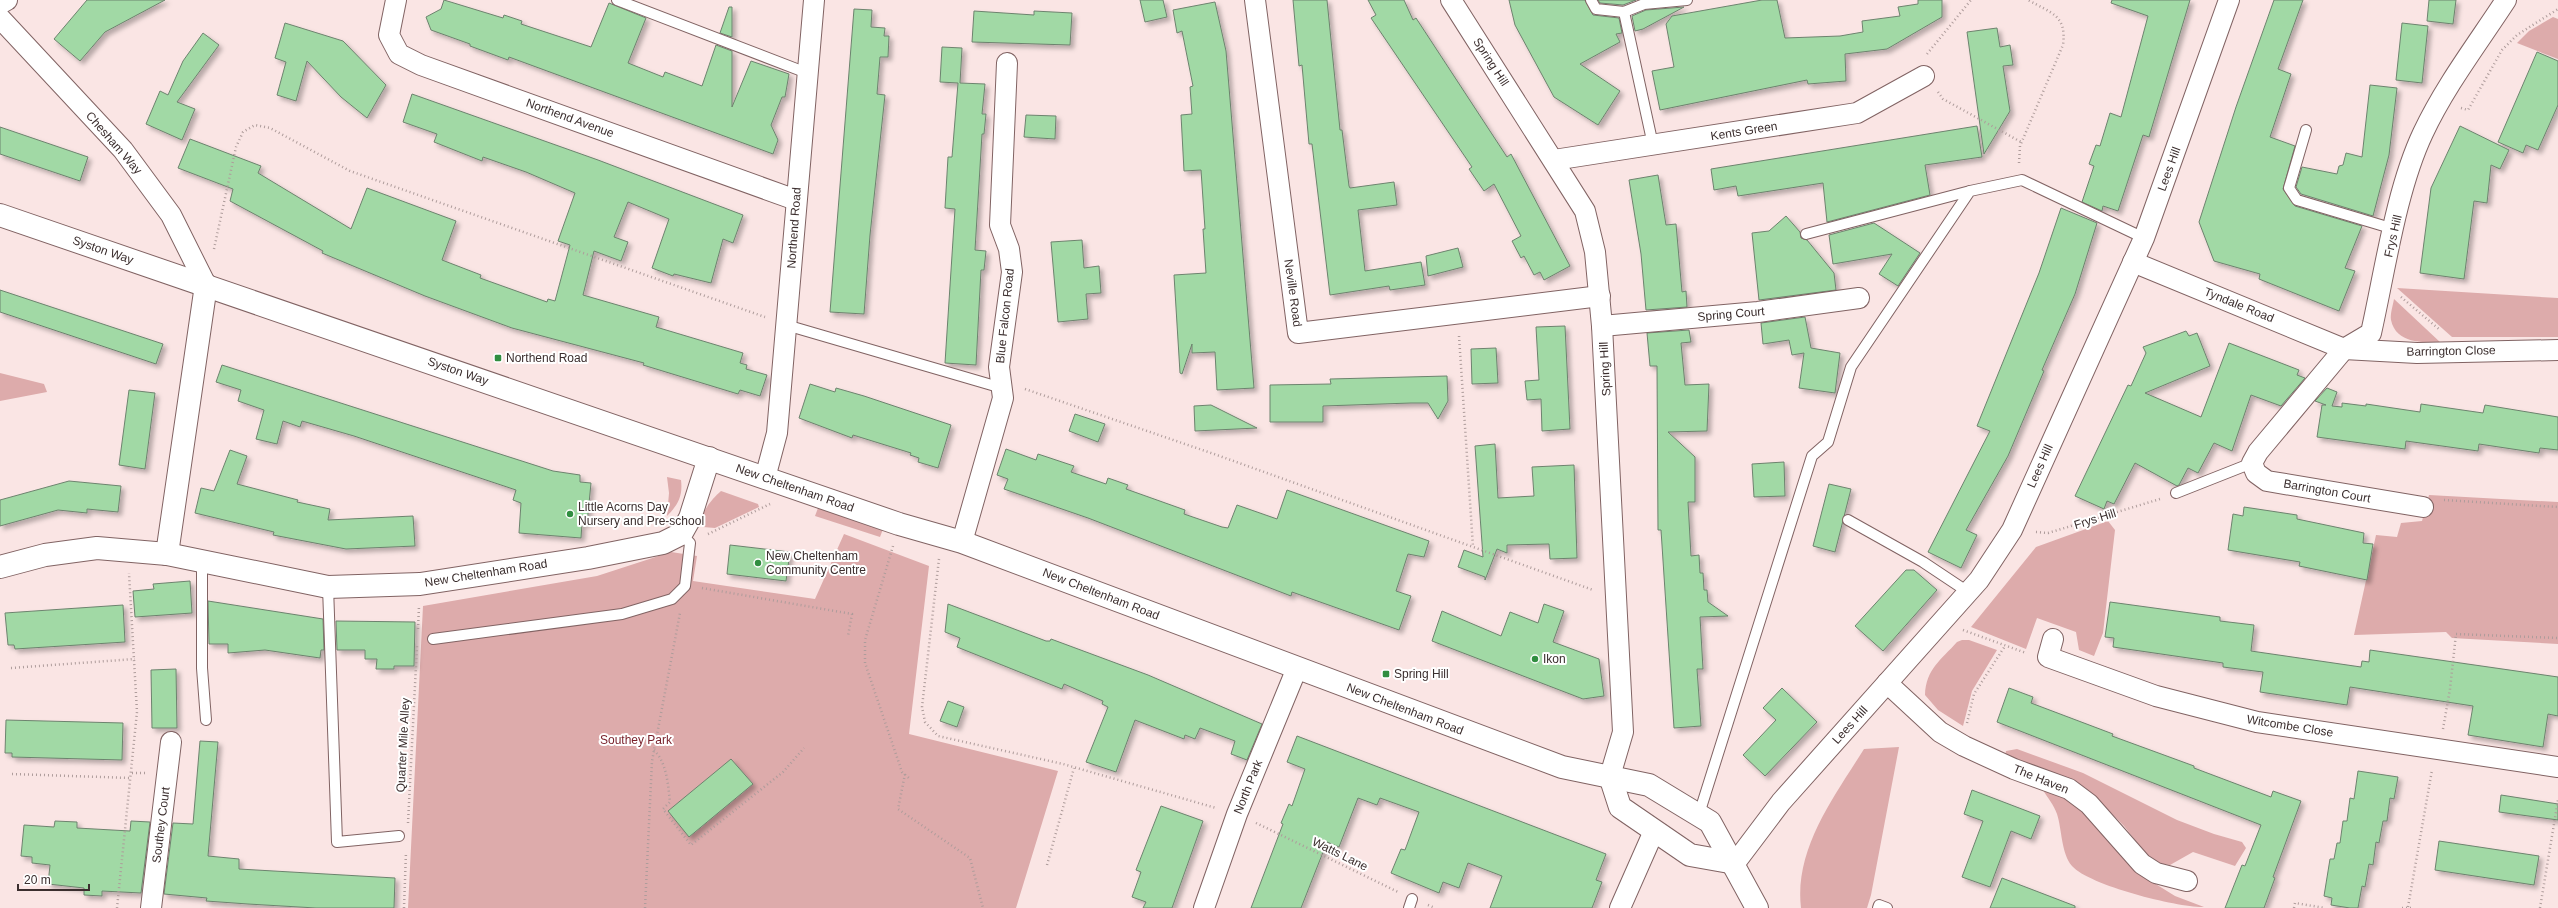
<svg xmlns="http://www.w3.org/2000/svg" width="2558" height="908" viewBox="0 0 2558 908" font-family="Arial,sans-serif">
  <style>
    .green { fill: #ddabab }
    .building { fill: #a1d9a5; stroke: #6d836e; filter: url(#shadow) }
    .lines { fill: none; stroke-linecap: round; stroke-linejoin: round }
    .service-casing { stroke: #816363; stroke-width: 12 }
    .minor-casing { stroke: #816363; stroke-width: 22 }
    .tertiary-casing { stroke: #816363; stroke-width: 24 }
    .path { stroke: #ae9c9b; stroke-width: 2.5; stroke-dasharray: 1 3; stroke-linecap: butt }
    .service { stroke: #fff; stroke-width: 10 }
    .minor { stroke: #fff; stroke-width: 20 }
    .tertiary { stroke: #fff; stroke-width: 22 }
    .poi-dot { fill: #308e40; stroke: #fff; stroke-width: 1.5 }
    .labels { text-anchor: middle; stroke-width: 4; stroke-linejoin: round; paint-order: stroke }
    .street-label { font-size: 12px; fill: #3b2e2e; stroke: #fff }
    .poi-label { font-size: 12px; fill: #3b2e2e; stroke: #fff; text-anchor: start }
    .park-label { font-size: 12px; fill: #771f29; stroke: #fff }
  </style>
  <defs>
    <filter id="shadow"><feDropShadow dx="3.5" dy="3.5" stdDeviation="2" flood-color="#0004"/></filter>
  </defs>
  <rect width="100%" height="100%" fill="#fae5e4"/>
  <g class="green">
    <polygon points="2553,17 2558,19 2558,59 2517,43 2529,31"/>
    <polygon points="2397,288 2558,298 2558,337 2452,337"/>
    <path d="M2394,299L2441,343C2423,342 2396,344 2391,320C2390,314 2393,305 2394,299Z"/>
    <polygon points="0,373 44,384 47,392 0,401"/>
    <path d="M667,477L681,480C683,496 678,505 667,516L669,493Z"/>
    <path d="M721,491L758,504L759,507L715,528L703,527C697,515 713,498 721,491Z"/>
    <polygon points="2429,495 2558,502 2558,644 2452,638 2446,632 2354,635 2376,535 2397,537 2401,523 2422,521"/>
    <polygon points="818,508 883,529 880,537 815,516"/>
    <polygon points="2108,521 2115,530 2103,633 2094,656 2079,650 2076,632 2037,618 2026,649 1971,627 2036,547"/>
    <polygon points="844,534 929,566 909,734 1058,771 1016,908 408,908 423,606 597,576 671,552 697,556 693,581 815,599"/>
    <path d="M1962,640H1969L1997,650L1972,691L1963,726L1938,710L1925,695C1926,669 1941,660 1957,642Z"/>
    <path d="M1899,747L1871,895L1867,908H1801C1794,849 1834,797 1864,749Z"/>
    <polygon points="2017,749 2083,773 2177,820 2214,834 2242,842 2246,848 2235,866 2193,852 2170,865 2162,864 2149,858 2124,826 2098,800 2005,756 2006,751"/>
    <path d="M2043,790L2066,799L2087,813L2146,878L2175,896L2204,907C2180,908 2090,886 2072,866C2061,853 2062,829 2057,814C2054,805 2047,797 2043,790Z"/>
  </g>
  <g class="building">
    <polygon points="87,0 165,0 105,32 80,61 54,39"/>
    <polygon points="444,0 503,18 504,15 522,21 521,24 591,47 609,3 646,18 628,63 663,77 665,72 702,86 716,45 732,51 732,107 751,61 789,74 785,97 782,97 771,125 778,140 773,154 509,57 508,60 470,46 470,44 431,30 426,17 441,9"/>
    <polygon points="1140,0 1163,0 1167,17 1145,22"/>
    <polygon points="1293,0 1327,0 1340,130 1342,130 1349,186 1350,188 1394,182 1397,205 1358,210 1365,271 1421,262 1425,285 1390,290 1389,286 1330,295 1312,144 1309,144 1302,65 1299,66"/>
    <polygon points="1368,0 1404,0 1413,20 1416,18 1507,157 1511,154 1570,266 1544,280 1540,272 1534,275 1524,256 1521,258 1512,241 1521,236 1494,184 1484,191 1469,169 1472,167 1371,18 1376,15"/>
    <polygon points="1509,0 1585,0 1593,15 1619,18 1622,33 1616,34 1620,42 1580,64 1620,91 1598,125 1554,97 1515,25"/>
    <polygon points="1598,0 1636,0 1623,5 1600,3"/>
    <polygon points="1762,0 1777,0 1785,38 1840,36 1863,32 1862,21 1900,16 1898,7 1918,4 1918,0 1942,0 1942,17 1887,49 1845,54 1846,81 1808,84 1807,80 1660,110 1652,71 1674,67 1666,24 1672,16"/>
    <polygon points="2112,0 2190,0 2149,137 2143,135 2118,211 2103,206 2102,211 2082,202 2094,166 2089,164 2096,145 2100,146 2110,113 2121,117 2148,16 2111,3"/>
    <polygon points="2274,0 2303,0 2278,69 2291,74 2270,137 2295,146 2283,189 2295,206 2362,226 2345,268 2355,271 2339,311 2259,279 2260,274 2214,261 2199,222 2236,107"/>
    <polygon points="2429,0 2456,0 2453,24 2427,21"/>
    <polygon points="1215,2 1226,51 1254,388 1217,390 1215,352 1192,353 1192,344 1182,374 1180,373 1174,275 1206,273 1203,229 1205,229 1201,170 1184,171 1181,115 1192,114 1190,87 1193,86 1182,31 1177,33 1173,10"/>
    <polygon points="729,7 732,7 732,37 720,33"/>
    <polygon points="1684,7 1643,29 1635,31 1632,16 1646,10"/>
    <polygon points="854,9 872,10 871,27 885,28 884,36 889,36 888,57 880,57 877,94 885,95 870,235 864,314 830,312"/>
    <polygon points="974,11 1034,15 1034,11 1072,13 1070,45 972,42"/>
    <polygon points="285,23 343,41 386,85 367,118 341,97 307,61 296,101 277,95 286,62 275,58"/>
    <polygon points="2402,23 2428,26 2422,83 2396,80"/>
    <polygon points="1997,28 2000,47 2010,45 2013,65 2003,66 2010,111 1984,154 1967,32"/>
    <polygon points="203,33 219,45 177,102 195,109 182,140 146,124 160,91 168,95 183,61"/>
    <polygon points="942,47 962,48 960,83 985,84 982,114 986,114 984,134 982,134 975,250 986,251 984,270 981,270 976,365 945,363 955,209 945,208 948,157 952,157 958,83 940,82"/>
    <polygon points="2537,52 2558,61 2558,105 2538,150 2526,145 2523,153 2498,142"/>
    <polygon points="2370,85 2397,88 2389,155 2373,216 2301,194 2296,187 2302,167 2337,174 2339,166 2343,165 2346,153 2362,157"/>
    <polygon points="412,94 598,160 743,215 733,243 723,239 711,283 674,274 673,276 652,268 669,219 628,202 614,237 628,242 621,261 594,251 583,295 659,317 656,327 743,353 740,363 747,365 746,369 767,375 760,396 740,390 738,394 643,365 644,363 512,328 425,296 322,253 323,251 230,201 233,189 178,168 190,139 261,166 258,173 351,229 367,188 456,221 442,260 481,275 480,278 547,302 548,299 555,301 570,245 558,241 575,193 526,172 483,157 482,161 434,142 437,134 403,122"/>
    <polygon points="1026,115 1056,116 1055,139 1024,137"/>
    <polygon points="1977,126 1982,157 1925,165 1930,195 1827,222 1823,183 1738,196 1736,186 1714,190 1711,169"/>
    <polygon points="2460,126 2509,150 2500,169 2491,165 2487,203 2474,201 2464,279 2420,273 2431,188"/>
    <polygon points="0,127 88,157 80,181 0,154"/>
    <polygon points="1658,175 1666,225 1676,224 1682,292 1686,291 1687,307 1646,310 1641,254 1629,180"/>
    <polygon points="2061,208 2097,223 2075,294 2042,370 2044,371 2008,456 1966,530 1977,535 1961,568 1928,552 1990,431 1977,426 2039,273"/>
    <polygon points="1786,216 1800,232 1801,238 1807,240 1834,273 1836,290 1759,300 1752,233 1769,231"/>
    <polygon points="1874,223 1920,253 1898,286 1879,274 1892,254 1833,264 1829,235"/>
    <polygon points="1082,240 1084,268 1099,266 1101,293 1086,294 1088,319 1058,322 1051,242"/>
    <polygon points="1458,248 1463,267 1428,276 1426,256"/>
    <polygon points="0,290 163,344 156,364 0,312"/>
    <polygon points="1805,317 1811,348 1840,353 1835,393 1799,388 1804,353 1792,355 1789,340 1763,344 1761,323"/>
    <polygon points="1565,326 1570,429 1542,431 1541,399 1527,400 1525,381 1539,380 1536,327"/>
    <polygon points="1689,330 1691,342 1681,343 1685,385 1709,384 1707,431 1668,432 1695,457 1695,502 1688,502 1691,556 1699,555 1700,573 1703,573 1704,590 1707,590 1708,602 1728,616 1700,617 1703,669 1697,669 1701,726 1674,728 1661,530 1658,530 1657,366 1650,366 1647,333"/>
    <polygon points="2186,331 2189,336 2197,333 2210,366 2145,393 2201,417 2229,343 2299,370 2297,375 2305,378 2281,406 2251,395 2232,451 2214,443 2198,473 2188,468 2179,485 2177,486 2135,463 2114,504 2107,501 2104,509 2075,496 2128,385 2131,386 2146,353 2143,347"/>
    <polygon points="1496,348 1498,383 1472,384 1471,349"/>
    <polygon points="222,365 553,471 580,475 580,482 591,483 587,524 582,523 581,538 519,533 521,503 513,500 516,490 354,436 302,421 300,427 283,421 277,444 256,439 264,410 238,401 241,390 216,382"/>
    <polygon points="1447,376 1448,401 1438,419 1428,403 1411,403 1323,406 1323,422 1270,422 1270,385 1331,384 1330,379"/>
    <polygon points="810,384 835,392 836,388 864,396 951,425 938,468 918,462 919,458 910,455 911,453 853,435 852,438 799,418"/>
    <polygon points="2327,388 2337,392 2332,406 2342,407 2342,403 2366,406 2366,404 2420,412 2421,404 2483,413 2485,405 2558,417 2558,450 2540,448 2539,453 2479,444 2478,451 2406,441 2405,449 2317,437 2322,405 2326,405 2315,401"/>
    <polygon points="129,390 155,393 145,469 119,465"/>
    <polygon points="1211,405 1257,428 1195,431 1194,406"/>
    <polygon points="1075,414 1105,424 1098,442 1069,431"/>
    <polygon points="1495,444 1498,498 1534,496 1532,467 1574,465 1577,558 1550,559 1549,544 1507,545 1507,553 1497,549 1485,580 1485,577 1458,567 1464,550 1483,557 1475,446"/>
    <polygon points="1006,449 1036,460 1038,454 1074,466 1071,472 1106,484 1108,478 1128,485 1126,489 1185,510 1184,514 1222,527 1228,528 1237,505 1277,519 1287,490 1429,541 1424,557 1408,554 1396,591 1411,596 1399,630 1292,592 1291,596 1088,518 1004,489 1008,479 997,475"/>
    <polygon points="230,450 247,456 237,484 298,500 297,502 330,509 328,520 413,516 415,546 346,549 273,535 274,532 195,513 201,488 214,491"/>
    <polygon points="1784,462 1785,496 1754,497 1752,464"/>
    <polygon points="69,481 121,486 118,512 87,509 87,513 58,510 0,526 0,500"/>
    <polygon points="1829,484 1851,489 1835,552 1813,546"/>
    <polygon points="2244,507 2297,515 2297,519 2364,533 2363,543 2373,544 2367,580 2299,566 2300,562 2228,550 2233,514 2243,516"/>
    <polygon points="730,545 790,552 786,581 727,574"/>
    <polygon points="1906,570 1914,570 1937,590 1883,651 1855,626"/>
    <polygon points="190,581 192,613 135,617 133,591 154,589 153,584"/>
    <polygon points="208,601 323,619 324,650 321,650 320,658 265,650 228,653 228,644 209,644"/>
    <polygon points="2110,602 2220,617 2220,621 2254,625 2251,651 2361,667 2362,661 2369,662 2370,650 2558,677 2558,716 2548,714 2543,747 2468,735 2473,706 2350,687 2347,705 2260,692 2263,672 2223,667 2223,663 2113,647 2114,638 2105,637"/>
    <polygon points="948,604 1046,641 1050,641 1051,639 1148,675 1262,724 1247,760 1231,754 1235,741 1200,728 1195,739 1185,735 1184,739 1135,720 1116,772 1086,762 1108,707 1102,704 1103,701 1064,684 1062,689 957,647 960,638 945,632"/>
    <polygon points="1544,604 1564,611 1553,642 1599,659 1604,696 1583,699 1432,641 1442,611 1501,636 1510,612 1538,623"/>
    <polygon points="123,605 125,642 15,649 14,645 8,645 5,613"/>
    <polygon points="336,621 415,622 414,666 394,666 394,669 376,669 377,659 365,659 365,650 337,650"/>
    <polygon points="176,669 177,728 152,728 151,670"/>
    <polygon points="1782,688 1817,722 1765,776 1743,755 1776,720 1763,708"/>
    <polygon points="2009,688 2033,697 2031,703 2113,734 2112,736 2194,766 2194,768 2271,797 2273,791 2301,801 2273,877 2275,878 2264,908 2225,908 2242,865 2245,866 2261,825 1997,722"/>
    <polygon points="948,701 964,707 957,727 940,721"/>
    <polygon points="6,720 123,723 122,760 12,757 12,753 5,753"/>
    <polygon points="1297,736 1606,854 1596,880 1602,882 1592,908 1490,908 1502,876 1468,863 1459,888 1443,882 1439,893 1391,873 1401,849 1405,850 1419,812 1380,798 1377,805 1358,798 1339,847 1327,842 1301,908 1251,908 1283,824 1281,823 1289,804 1292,806 1305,769 1287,762"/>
    <polygon points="200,741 218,742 208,856 239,859 239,869 395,878 394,908 316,908 248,904 206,901 207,898 164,894 173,823 193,824"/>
    <polygon points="731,759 753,784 689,837 668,811"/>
    <polygon points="2358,771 2398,777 2394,799 2390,798 2387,821 2383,821 2379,843 2376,842 2373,865 2369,864 2365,887 2362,886 2358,908 2350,908 2331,905 2332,898 2324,896 2330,859 2334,859 2337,843 2340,843 2343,821 2347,821 2350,798 2354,799"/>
    <polygon points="1972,790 2040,816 2031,839 2011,831 1990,887 1962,877 1983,821 1964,814"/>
    <polygon points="2501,795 2558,804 2558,820 2499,812"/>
    <polygon points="1161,806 1203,821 1172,908 1143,908 1146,902 1132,897 1141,872 1136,870"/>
    <polygon points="55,821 77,822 77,828 130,831 131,821 150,822 141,893 102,891 102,896 84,895 84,888 48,884 50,865 32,863 32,857 21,856 24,825 54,827"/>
    <polygon points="2439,841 2539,856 2534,885 2435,870"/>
    <polygon points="2002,878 2075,906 2075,908 1990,908"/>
  </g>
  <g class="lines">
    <g class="service-casing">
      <g id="service">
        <polyline points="617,0 807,73"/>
        <polyline points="1591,0 1596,9 1624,12 1644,4 1687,0"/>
        <polyline points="1624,12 1653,145"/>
        <polyline points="2306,130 2289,188 2297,200 2394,229"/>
        <polyline points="1806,234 1970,191"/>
        <polyline points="786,325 1002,388"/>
        <polyline points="2176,493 2252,463"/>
        <polyline points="1848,520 1923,562 1968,592"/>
        <polyline points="202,561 202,668 206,720"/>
        <polyline points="328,587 337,842 399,836"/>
        <polyline points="433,639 622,614 672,599 685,586 690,543 681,534"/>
        <polyline points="1699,814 1812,456 1828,442 1851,367 1970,191 2022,180 2144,238"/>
        <polyline points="1409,908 1412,899"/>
        <polyline points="1878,908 1879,905 1887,908"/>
      </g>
    </g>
    <g class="minor-casing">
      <g id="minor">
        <polyline points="396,0 389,35 399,54 421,65 796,200"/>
        <polyline points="1255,0 1298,333 1600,296"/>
        <polyline points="1451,0 1585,211 1595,252 1602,326 1623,732 1610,776"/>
        <polyline points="0,4 7,0"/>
        <polyline points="0,18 123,150 171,215 206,285"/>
        <polyline points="1554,160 1857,113 1924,76"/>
        <polyline points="2133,262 2344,349 2417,353 2558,350"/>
        <polyline points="1602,326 1758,312 1859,298"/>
        <polyline points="765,478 777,433 814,0"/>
        <path d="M2423,507L2267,481L2256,473L2252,463L2258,452L2344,349L2371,333C2385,271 2396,190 2423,133C2445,86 2478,43 2506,0"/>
        <polyline points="962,542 1003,398 999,367 1012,272 1009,249 1000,225 1007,63"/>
        <polyline points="2053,639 2048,657 2156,696 2257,722 2558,767"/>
        <polyline points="1887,683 1940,732 1964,746 2014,769 2069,789 2089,804 2142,864 2156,873 2187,881"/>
        <polyline points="1735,863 1781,802 1979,580 2012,530 2144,238 2229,0"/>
        <polyline points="151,908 171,742"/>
        <polyline points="1204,908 1237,814 1297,668"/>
        <polyline points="1620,908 1654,831"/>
      </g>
    </g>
    <g class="tertiary-casing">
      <g id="tertiary">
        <polyline points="0,215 899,524 962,542 1562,767 1649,785 1710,822 1757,908"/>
        <polyline points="167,554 206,285"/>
        <polyline points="0,567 45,555 97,548 167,554 328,587 420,584 588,558 663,543 681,534 690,518 709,458"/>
        <polyline points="1610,776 1620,807 1690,855 1735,863"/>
      </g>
    </g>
    <g class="path">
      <polyline points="1927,54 1971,0"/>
      <polyline points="1938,92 1943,99 2021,142"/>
      <polyline points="2461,108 2468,110 2502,50 2517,35 2558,9"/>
      <path d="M2019,163L2020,146L2063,45C2067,15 2051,13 2028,0"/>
      <polyline points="214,249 236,147 243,132 255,125 270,128 350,171 765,317"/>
      <polyline points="2401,297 2440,330"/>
      <polyline points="1459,336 1473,547"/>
      <polyline points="1025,389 1214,454 1593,590"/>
      <polyline points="2444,500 2558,507"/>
      <polyline points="2036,532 2048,533 2160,499"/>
      <polyline points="708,534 770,504"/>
      <polyline points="893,546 865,640 865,663 902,772 909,778"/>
      <polyline points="939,559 922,707 925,722 938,736 1063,764 1216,808"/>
      <polyline points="702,588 852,614 848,636"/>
      <polyline points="418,629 419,606"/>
      <polyline points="1963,630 2026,653"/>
      <polyline points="11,668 135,659"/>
      <polyline points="1967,723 1974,694 2005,646"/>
      <polyline points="2443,729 2450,689 2456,634 2558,638"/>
      <path d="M654,750C667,763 668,785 670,802L663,809L691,845L783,772L804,748"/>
      <polyline points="132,773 145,773"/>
      <polyline points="12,774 131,778"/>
      <polyline points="905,774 898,809 970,858 983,908"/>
      <polyline points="408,823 417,646"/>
      <polyline points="1256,823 1398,892"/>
      <polyline points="1047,865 1074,768"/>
      <polyline points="1428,905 1435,908"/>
      <polyline points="2408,907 2432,770"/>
      <polyline points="117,908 137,712 129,573"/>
      <polyline points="404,908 406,852"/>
      <polyline points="645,908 652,761 680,613"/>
      <polyline points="2294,908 2295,903 2325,908"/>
      <polyline points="2402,908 2414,908"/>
      <polyline points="2540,908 2558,800"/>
    </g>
    <use href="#service" class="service"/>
    <use href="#minor" class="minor"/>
    <use href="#tertiary" class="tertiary"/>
  </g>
  <g class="poi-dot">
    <rect x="494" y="354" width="8" height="8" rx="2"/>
    <circle cx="570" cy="514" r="4"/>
    <circle cx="758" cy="563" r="4"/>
    <circle cx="1535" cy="659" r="4"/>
    <rect x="1382" y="670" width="8" height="8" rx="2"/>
  </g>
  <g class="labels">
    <g class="street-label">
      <text transform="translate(1491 62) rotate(57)" y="4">Spring Hill</text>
      <text transform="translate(570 118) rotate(20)" y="4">Northend Avenue</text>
      <text transform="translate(1744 131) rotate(-9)" y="4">Kents Green</text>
      <text transform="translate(114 143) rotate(49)" y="4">Chesham Way</text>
      <text transform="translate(2169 169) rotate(-70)" y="4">Lees Hill</text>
      <text transform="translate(794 228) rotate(-86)" y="4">Northend Road</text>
      <text transform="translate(2393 236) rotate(-77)" y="4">Frys Hill</text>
      <text transform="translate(103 250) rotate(19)" y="4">Syston Way</text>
      <text transform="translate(1293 293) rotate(82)" y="4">Neville Road</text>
      <text transform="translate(2239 305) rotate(22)" y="4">Tyndale Road</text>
      <text transform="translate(1731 314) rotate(-5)" y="4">Spring Court</text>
      <text transform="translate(1005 316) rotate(-84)" y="4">Blue Falcon Road</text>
      <text transform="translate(2451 351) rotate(-1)" y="4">Barrington Close</text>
      <text transform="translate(1605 369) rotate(-93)" y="4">Spring Hill</text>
      <text transform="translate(458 371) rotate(19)" y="4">Syston Way</text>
      <text transform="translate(2040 466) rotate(-66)" y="4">Lees Hill</text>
      <text transform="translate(795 488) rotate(19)" y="4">New Cheltenham Road</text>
      <text transform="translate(2327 491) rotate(10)" y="4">Barrington Court</text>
      <text transform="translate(2095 519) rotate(-17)" y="4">Frys Hill</text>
      <text transform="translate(486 573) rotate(-9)" y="4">New Cheltenham Road</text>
      <text transform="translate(1101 594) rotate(21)" y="4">New Cheltenham Road</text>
      <text transform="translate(1405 709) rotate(21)" y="4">New Cheltenham Road</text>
      <text transform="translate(1850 725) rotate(-48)" y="4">Lees Hill</text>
      <text transform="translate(2290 726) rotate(9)" y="4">Witcombe Close</text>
      <text transform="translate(403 745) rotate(-87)" y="4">Quarter Mile Alley</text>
      <text transform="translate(2041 779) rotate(22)" y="4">The Haven</text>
      <text transform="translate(1248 787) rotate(-68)" y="4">North Park</text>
      <text transform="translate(161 825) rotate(-83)" y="4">Southey Court</text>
      <text transform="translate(1340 854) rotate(26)" y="4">Watts Lane</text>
    </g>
    <g class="poi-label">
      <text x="506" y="362">Northend Road</text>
      <text x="578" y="511">Little Acorns Day<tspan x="578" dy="14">Nursery and Pre-school</tspan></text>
      <text x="766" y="560">New Cheltenham<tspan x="766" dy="14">Community Centre</tspan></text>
      <text x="1543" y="663">Ikon</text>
      <text x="1394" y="678">Spring Hill</text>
    </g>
    <g class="park-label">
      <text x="636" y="744">Southey Park</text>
    </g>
  </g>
  <path d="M18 884v6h71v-6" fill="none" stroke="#3b2e2e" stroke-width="2"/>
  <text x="24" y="884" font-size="12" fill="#3b2e2e" stroke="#ffffff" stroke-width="3" paint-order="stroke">20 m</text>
</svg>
